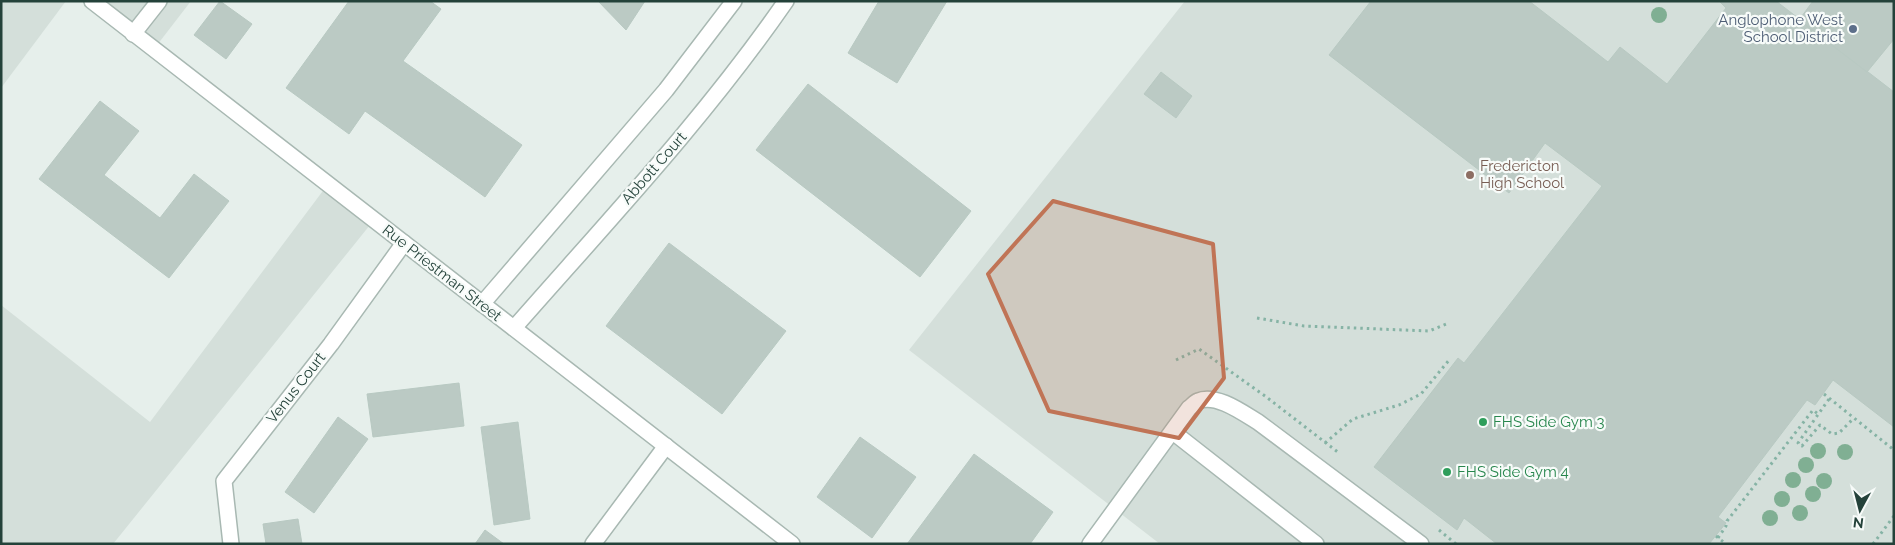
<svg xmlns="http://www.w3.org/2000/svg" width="1895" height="545" viewBox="0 0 1895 545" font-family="Raleway,sans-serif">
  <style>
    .built { fill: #d4dfda }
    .building { fill: #bbcac4; stroke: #b8c9c2 }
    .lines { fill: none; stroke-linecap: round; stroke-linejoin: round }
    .minor-casing { stroke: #a8b8b2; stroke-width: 18 }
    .path { stroke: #86b3a5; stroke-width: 3; stroke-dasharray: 2.5 4; stroke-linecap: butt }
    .minor { stroke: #fff; stroke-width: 15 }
    .tree { fill: #80af93 }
    .marked { fill: #c07456; fill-opacity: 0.2; stroke: #c07456; stroke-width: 4; stroke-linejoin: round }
    .service-dot { fill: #5c6f8a; stroke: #f7fbf9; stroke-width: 2 }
    .education-dot { fill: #8d6e63; stroke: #f7fbf9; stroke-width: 2 }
    .leisure-dot { fill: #2e9e5b; stroke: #f7fbf9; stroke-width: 2 }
    .labels { text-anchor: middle; stroke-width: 4.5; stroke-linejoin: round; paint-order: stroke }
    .service-label { font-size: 15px; fill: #4e5e75; stroke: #f7fbf9; text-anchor: end }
    .education-label { font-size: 15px; fill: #785e54; stroke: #f7fbf9; text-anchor: start }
    .street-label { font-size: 15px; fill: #24423a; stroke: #f7fbf9 }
    .leisure-label { font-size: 15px; fill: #27864d; stroke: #f7fbf9; text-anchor: start }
  </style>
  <rect width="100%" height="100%" fill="#e6efeb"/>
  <g class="built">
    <polygon points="1,1 66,1 1,88"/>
    <polygon points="92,1 191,1 154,49"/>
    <polygon points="1185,1 1894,1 1894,544 1160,544 909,350"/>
    <polygon points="328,184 374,220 113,544 1,544 1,305 150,422"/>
  </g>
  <g class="building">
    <polygon points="220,1 252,24 226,59 194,35"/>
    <polygon points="349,1 430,1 441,9 403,61 522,145 485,197 365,111 349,134 286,88"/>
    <polygon points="598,1 645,1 626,30"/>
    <polygon points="879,1 947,1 897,83 848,53"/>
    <polygon points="1371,1 1529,1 1608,62 1620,47 1667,84 1726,8 1719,1 1776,1 1894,92 1894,427 1833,380 1815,405 1807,400 1718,517 1726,523 1709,544 1497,544 1464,518 1457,530 1374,467 1458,358 1464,363 1602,186 1545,143 1509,193 1329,55"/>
    <polygon points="1813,1 1894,1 1894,39 1867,72 1799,20"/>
    <polygon points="1161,72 1192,96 1176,118 1144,94"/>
    <polygon points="808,84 971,211 920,277 756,150"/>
    <polygon points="100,101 139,131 104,175 160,218 194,174 229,201 169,278 39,179"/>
    <polygon points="669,243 786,331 722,414 606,326"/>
    <polygon points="459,383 464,426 373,437 367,394"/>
    <polygon points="338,417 368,439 314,513 285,492"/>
    <polygon points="518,422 530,519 494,525 481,427"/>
    <polygon points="860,437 916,477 872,538 817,497"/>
    <polygon points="974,454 1053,512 1030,544 907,544"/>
    <polygon points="298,519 302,544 266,544 263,524"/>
    <polygon points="485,530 504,544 475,544"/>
  </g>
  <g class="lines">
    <g class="minor-casing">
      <g id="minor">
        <polyline points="92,1 792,544"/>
        <polyline points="133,34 159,1"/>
        <polyline points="482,304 666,90 734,1"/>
        <path d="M514,328C607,222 705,118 786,1"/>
        <polyline points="1173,432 1316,544"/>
        <polyline points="231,544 224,481 331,344 404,243"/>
        <polyline points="593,544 666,446"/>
        <path d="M1090,544L1189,408C1192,406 1195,402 1198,401C1216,393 1243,413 1258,422L1421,544"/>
      </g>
    </g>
    <g class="path">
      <polyline points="1257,318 1304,326 1429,331 1449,323"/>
      <polyline points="1176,360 1199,349 1265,396 1339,453"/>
      <polyline points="1824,394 1894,450"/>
      <polyline points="1829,399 1798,443 1802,446 1820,425 1832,434 1839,433 1854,418"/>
      <polyline points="1325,443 1353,419 1399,405 1421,394 1450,359"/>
      <polyline points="1439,530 1456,544"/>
      <polyline points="1716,536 1726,544"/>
      <polyline points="1718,538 1726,526 1727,521 1813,410 1818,414"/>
      <polyline points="1873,544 1894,516"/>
    </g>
    <use href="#minor" class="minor"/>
  </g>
  <g class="tree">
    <circle cx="1659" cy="15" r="8"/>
    <circle cx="1818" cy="451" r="8"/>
    <circle cx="1845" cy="452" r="8"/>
    <circle cx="1806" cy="465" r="8"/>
    <circle cx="1793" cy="480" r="8"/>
    <circle cx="1824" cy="481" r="8"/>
    <circle cx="1813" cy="494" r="8"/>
    <circle cx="1782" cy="499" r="8"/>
    <circle cx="1800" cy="513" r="8"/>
    <circle cx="1770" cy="518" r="8"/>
  </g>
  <path class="marked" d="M1053,201L1213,244L1224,378L1179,438L1049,411L988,274Z"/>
  <circle class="service-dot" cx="1853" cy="29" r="5"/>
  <circle class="education-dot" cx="1470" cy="175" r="5"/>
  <g class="leisure-dot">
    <circle cx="1483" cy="422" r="5"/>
    <circle cx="1447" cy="472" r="5"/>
  </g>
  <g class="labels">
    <g class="service-label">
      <text x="1843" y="25">Anglophone West<tspan x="1843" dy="17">School District</tspan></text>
    </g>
    <g class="education-label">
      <text x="1480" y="171">Fredericton<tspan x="1480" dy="17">High School</tspan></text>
    </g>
    <g class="street-label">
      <text transform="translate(654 168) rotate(-49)" y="5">Abbott Court</text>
      <text transform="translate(442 273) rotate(38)" y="5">Rue Priestman Street</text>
      <text transform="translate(296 388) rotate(-52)" y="5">Venus Court</text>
    </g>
    <g class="leisure-label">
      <text x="1493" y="427">FHS Side Gym 3</text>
      <text x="1457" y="477">FHS Side Gym 4</text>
    </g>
  </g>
  <rect width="1895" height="545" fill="none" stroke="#24423a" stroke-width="5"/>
  <g transform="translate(1860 510) rotate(187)" stroke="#f7fbf9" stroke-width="4" paint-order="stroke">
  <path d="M0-4L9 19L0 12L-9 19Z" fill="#24423a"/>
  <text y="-8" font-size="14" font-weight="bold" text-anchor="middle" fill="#24423a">N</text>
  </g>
</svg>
